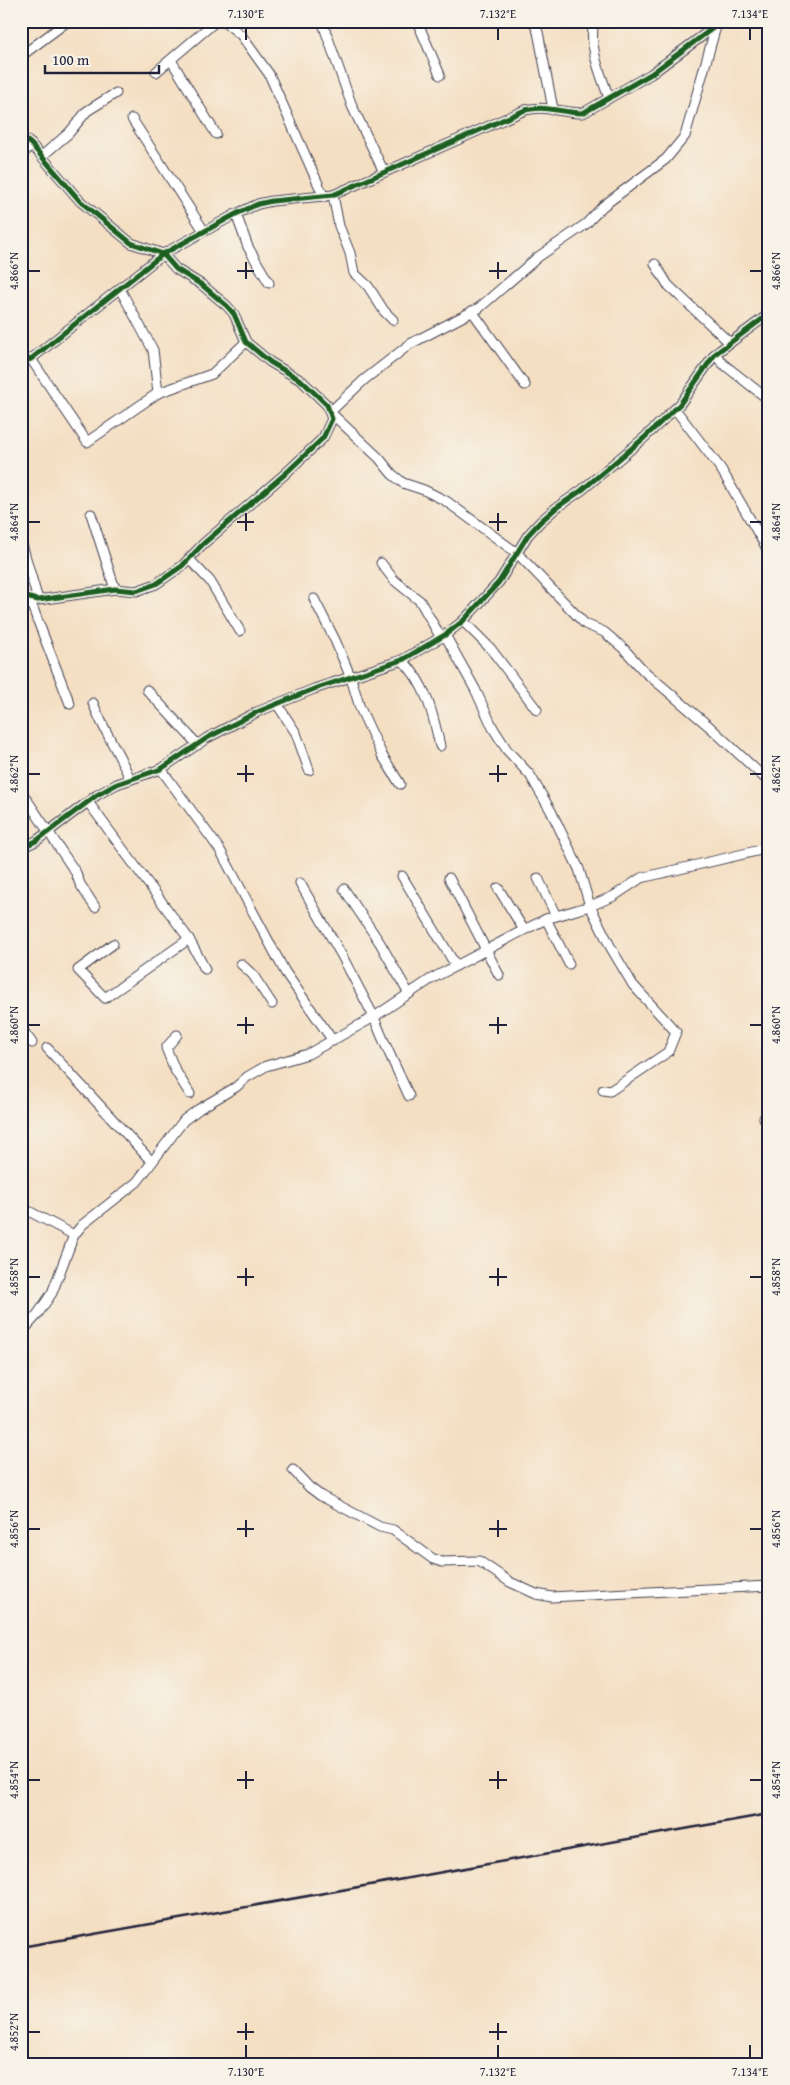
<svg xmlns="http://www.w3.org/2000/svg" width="790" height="2085" viewBox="0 0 790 2085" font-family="'Gentium Book Plus',serif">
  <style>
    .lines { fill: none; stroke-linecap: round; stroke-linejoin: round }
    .minor-casing { stroke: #423e4f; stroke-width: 11 }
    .minor { stroke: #fff; stroke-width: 9 }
    .rail { stroke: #22223b; stroke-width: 2.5 }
    .cycleway-casing { stroke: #f7f3e8; stroke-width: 8 }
    .cycleway { stroke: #1b5e20; stroke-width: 5 }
    .ticks { fill: none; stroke: #22223b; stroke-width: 2 }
    .neatline { fill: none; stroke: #22223b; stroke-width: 2 }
    .ticks-label { font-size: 12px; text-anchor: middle; fill: #22223b }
  </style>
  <rect width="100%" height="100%" fill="#f7f3e8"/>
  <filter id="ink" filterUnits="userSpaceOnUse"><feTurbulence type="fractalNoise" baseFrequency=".02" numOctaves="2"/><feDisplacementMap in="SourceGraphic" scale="10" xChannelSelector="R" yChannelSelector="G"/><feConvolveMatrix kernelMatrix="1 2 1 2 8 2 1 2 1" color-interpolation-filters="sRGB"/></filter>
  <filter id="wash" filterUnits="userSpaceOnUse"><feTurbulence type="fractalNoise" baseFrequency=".0096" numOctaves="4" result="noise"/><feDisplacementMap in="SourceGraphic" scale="20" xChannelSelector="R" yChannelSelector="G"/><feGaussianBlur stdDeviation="1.12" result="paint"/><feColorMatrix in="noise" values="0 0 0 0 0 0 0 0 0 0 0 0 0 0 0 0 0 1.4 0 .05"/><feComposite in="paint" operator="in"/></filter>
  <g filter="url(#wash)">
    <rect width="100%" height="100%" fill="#f4dfc3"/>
  </g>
  <g filter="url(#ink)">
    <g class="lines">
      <g class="minor-casing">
        <g id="minor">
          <polyline points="224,21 241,35 269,74 324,197"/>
          <polyline points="322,21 352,106 384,172"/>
          <polyline points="417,21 440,75"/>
          <polyline points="533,21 538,32 553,109"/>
          <path d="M594,21C588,47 601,75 609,98"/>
          <polyline points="21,56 68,21"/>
          <polyline points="171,60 216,134"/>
          <polyline points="156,72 216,21"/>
          <polyline points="132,119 204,231"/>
          <polyline points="21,136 31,144 80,201 131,243 163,254 176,269 202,285 227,306 234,314 246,342 270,362 302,381 327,405 332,419 323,438 285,474 203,544 182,566 156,584 136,591 115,589 38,600 21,596"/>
          <polyline points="42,156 69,133 87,111 116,93"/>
          <polyline points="21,157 31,144"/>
          <polyline points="333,195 339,226 350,253 354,273 368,286 384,311 393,320"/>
          <polyline points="236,214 248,247 269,283"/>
          <polyline points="655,264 668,285 730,343"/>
          <polyline points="120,289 153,350 158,393"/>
          <polyline points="472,311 525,385"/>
          <polyline points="715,354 722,363 769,400"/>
          <polyline points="31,359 87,442 158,393 212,374 246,342"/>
          <path d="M21,362L31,359L163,254L236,214L258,204L272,201L333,195L525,110C549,105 560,113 583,113L651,74L717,25"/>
          <polyline points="675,409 721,469 769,552"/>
          <polyline points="330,412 379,458 392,474 403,483 424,490 446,501 517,553 585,624 604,632 623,648 644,671 711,728 769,782"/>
          <polyline points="330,412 364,380 410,344 479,308 538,257 586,224 603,206 666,159 685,136 717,23"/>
          <polyline points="91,514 115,589"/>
          <polyline points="21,541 38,600"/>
          <polyline points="189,559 210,581 240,631"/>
          <polyline points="381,563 394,580 420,601 441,638"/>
          <polyline points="29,598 70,704"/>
          <polyline points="314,599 335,640 351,678 360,708 382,755 400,784"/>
          <polyline points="463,621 491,649 537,710"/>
          <polyline points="445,635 475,689 493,728 507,750 530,775 551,811 579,869 590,906 611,948 633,985 676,1032 668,1052 610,1091 603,1090"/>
          <path d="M402,660C426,683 433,714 440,746"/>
          <polyline points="147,690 198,745"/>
          <path d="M93,703C103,729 119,753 130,779"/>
          <polyline points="277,704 296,733 309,770"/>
          <polyline points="161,769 220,850 285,972 333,1041"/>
          <polyline points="21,791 76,873 80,884 95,907"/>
          <polyline points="88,802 189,939 205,969"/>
          <polyline points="21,848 36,841 97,795 117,784 161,769 207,738 257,712 314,689 402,660 445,635 463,621 499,582 528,535 540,522 556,508 582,490 644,438 680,404 715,354 769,314"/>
          <polyline points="402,876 456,966"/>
          <polyline points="449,878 499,975"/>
          <polyline points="538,878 556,916"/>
          <polyline points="498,888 524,930"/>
          <polyline points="344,889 380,943 409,994"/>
          <polyline points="546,919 569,964"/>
          <polyline points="113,944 78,970 105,998 189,939"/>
          <polyline points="241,964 253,975 272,1004"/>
          <polyline points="21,1028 32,1043"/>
          <polyline points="177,1035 166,1048 175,1070 190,1094"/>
          <polyline points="47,1048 152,1162"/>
          <path d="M409,1096C397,1069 384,1044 374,1017L431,979L524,930L546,919L590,906L614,896L641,878L769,848"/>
          <polyline points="764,1118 769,1112"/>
          <polyline points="21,1207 74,1235"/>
          <polyline points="21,1333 37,1315 52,1293 74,1235 82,1225 137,1182 184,1120 199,1109 236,1087 247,1077 266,1066 308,1054 374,1017 342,956 300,883"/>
          <polyline points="293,1470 309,1487 321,1496 380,1527 393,1530 433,1559 442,1562 479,1561 510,1582 536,1594 552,1597 569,1596 769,1586"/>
        </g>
      </g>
      <use href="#minor" class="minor"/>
      <polyline class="rail" points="21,1947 769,1814"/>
      <g class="cycleway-casing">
        <g id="cycleway">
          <polyline points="21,136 31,144 80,201 131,243 163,254 176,269 202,285 227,306 234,314 246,342 270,362 302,381 327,405 332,419 323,438 285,474 203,544 182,566 156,584 136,591 115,589 38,600 21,596"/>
          <path d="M21,362L31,359L163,254L236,214L258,204L272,201L333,195L525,110C549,105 560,113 583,113L651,74L717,25"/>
          <polyline points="21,848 36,841 97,795 117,784 161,769 207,738 257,712 314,689 402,660 445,635 463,621 499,582 528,535 540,522 556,508 582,490 644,438 680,404 715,354 769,314"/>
        </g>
      </g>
      <use href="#cycleway" class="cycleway"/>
    </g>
  </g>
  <path class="ticks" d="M246,28V40M498,28V40M750,28V40M246,262V279M498,262V279M28,271H40M237,271H254M489,271H507M750,271H762M246,513V531M498,513V531M28,522H40M237,522H254M489,522H507M750,522H762M246,765V782M498,765V782M28,774H40M237,774H254M489,774H507M750,774H762M246,1017V1034M498,1017V1034M28,1025H40M237,1025H254M489,1025H507M750,1025H762M246,1268V1286M498,1268V1286M28,1277H40M237,1277H254M489,1277H507M750,1277H762M246,1520V1537M498,1520V1537M28,1529H40M237,1529H254M489,1529H507M750,1529H762M246,1771V1789M498,1771V1789M28,1780H40M237,1780H254M489,1780H507M750,1780H762M246,2023V2040M498,2023V2040M28,2032H40M237,2032H254M489,2032H507M246,2045V2058M498,2045V2058M750,2045V2058"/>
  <rect width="790" height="2085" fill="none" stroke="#f7f3e8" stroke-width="55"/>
  <path d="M45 65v8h114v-8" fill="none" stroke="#22223b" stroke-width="2.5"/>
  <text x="52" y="65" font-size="15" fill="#22223b" stroke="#f7f3e8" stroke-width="4" paint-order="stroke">100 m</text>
  <rect x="28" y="28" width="734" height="2030" class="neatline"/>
  <g class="ticks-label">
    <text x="246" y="18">7.130°E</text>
    <text x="498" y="18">7.132°E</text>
    <text x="750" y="18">7.134°E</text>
    <text transform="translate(14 271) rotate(-90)" y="4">4.866°N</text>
    <text transform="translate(776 271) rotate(-90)" y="4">4.866°N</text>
    <text transform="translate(14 522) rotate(-90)" y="4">4.864°N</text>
    <text transform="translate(776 522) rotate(-90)" y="4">4.864°N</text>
    <text transform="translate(14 774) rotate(-90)" y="4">4.862°N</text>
    <text transform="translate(776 774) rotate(-90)" y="4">4.862°N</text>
    <text transform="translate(14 1025) rotate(-90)" y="4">4.860°N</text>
    <text transform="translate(776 1025) rotate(-90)" y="4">4.860°N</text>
    <text transform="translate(14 1277) rotate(-90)" y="4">4.858°N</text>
    <text transform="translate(776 1277) rotate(-90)" y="4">4.858°N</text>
    <text transform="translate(14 1529) rotate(-90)" y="4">4.856°N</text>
    <text transform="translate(776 1529) rotate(-90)" y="4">4.856°N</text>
    <text transform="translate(14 1780) rotate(-90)" y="4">4.854°N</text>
    <text transform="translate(776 1780) rotate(-90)" y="4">4.854°N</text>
    <text transform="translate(14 2032) rotate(-90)" y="4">4.852°N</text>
    <text x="246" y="2076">7.130°E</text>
    <text x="498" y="2076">7.132°E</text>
    <text x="750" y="2076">7.134°E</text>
  </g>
</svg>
